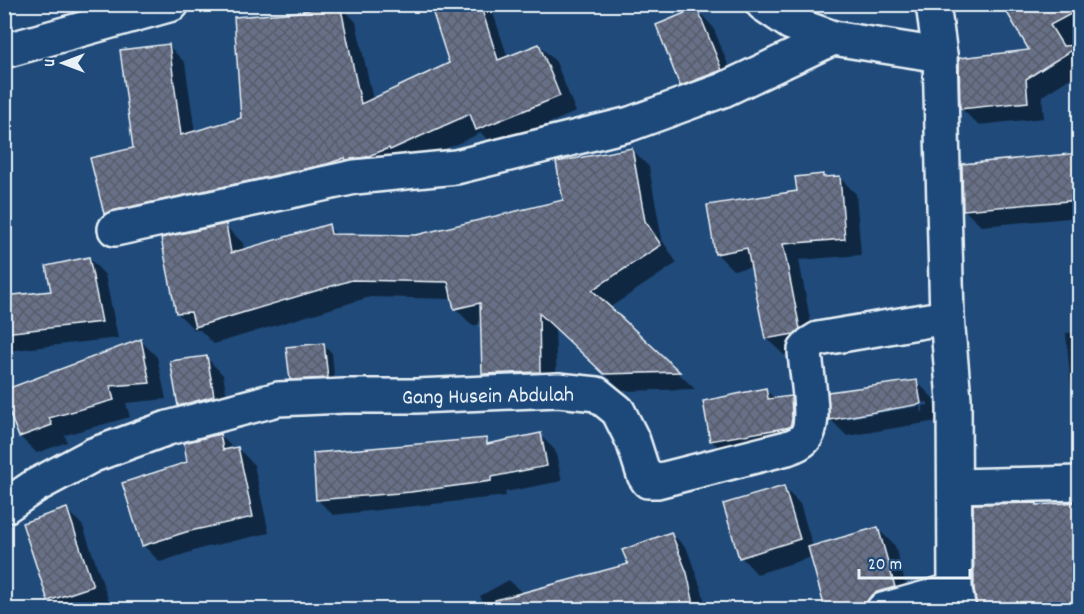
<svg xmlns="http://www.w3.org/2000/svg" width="1084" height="614" viewBox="0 0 1084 614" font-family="Dekko,sans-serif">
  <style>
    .shadow { fill: #0007; fill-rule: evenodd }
    .building { fill: url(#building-cross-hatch); stroke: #e8f1f8; stroke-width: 1.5 }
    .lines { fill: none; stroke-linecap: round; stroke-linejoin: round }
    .minor-casing { stroke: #e8f1f8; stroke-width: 38 }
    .minor { stroke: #1f4a7a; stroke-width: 33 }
    .labels { text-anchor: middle; stroke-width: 4.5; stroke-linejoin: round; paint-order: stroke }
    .street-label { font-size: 22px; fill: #e8f1f8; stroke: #1f4a7a }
  </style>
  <defs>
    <pattern id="building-cross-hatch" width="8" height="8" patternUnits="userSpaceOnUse" patternTransform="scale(1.5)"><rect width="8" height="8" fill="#677088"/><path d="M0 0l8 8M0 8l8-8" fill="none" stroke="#565c69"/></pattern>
  </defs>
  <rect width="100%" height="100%" fill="#1f4a7a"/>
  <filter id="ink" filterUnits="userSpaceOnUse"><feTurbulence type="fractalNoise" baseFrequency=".0167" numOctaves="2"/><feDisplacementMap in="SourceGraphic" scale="12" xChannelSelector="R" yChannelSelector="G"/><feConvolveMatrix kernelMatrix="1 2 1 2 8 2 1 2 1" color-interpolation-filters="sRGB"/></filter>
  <g filter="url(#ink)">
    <g class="shadow">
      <polygon points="431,4 490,4 508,58 539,45 556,62 576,112 494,146 481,133 408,166 121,230 105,214 92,159 134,149 169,46 185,63 195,132 243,119 299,14 340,5 356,22 373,100 451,64"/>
      <polygon points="1003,4 1080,4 1080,72 1042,96 1044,118 978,125 962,109 960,59 1032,51"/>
      <polygon points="697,10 713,27 737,87 698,102 681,85"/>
      <polygon points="632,149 649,167 662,240 677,263 609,308 695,389 623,391 555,328 557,389 501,391 483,374 482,323 473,326 455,308 453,299 370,297 214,344 200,330 195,330 177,313 225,226 243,243 244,251 328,226 337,235 416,237 565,201"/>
      <polygon points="1080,154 1080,217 981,226 964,210"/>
      <polygon points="822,176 825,179 839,177 856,194 861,255 799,260 815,346 811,350 784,355 767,339 753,267 733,270 716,253"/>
      <polygon points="89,258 105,275 118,338 6,351 4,349 4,298 53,292"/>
      <polygon points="1080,332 1080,395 1071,387 1066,333"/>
      <polygon points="141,341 157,357 166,399 126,403 130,417 65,435 67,442 37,453 20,437"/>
      <polygon points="323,345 332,353 335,386 300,388 292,379"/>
      <polygon points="207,358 223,375 230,413 196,422 179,405"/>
      <path d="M917,382L933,398L937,421L847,436L831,420L830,393ZM918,398H921L922,403L928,402V405L923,406V412H921L920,406L845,419V416Z"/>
      <polygon points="766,390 776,400 791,398 807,415 808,436 728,457 711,440"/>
      <polygon points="220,435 234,449 238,448 254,465 269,533 203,548 160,562 143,545 189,463"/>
      <polygon points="540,435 555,450 562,481 505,492 506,496 333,515 318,500 486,440 491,445"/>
      <polygon points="783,487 800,504 813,547 878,529 895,546 911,604 892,610 827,610 812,557 757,574 741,557"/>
      <polygon points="1080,503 1080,610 979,610 1037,504 1039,506"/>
      <polygon points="67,510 83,526 109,602 88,610 59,610 49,600"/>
      <polygon points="671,533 687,549 702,591 707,610 487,610 480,596 509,580 523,594 630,565"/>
    </g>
    <g class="building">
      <polygon points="334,4 340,4 361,104 449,63 430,4 480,4 498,60 539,44 560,96 476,130 470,114 390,150 389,148 366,157 346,160 345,158 327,164 111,211 104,214 90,158 133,148 120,50 169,44 181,135 241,118 234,17 299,12"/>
      <polygon points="1002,4 1080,4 1080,9 1050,25 1063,46 1080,45 1026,79 1028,102 960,109 959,58 1029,50"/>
      <polygon points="697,8 722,70 680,86 656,25"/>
      <polygon points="632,148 645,221 661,245 592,290 680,372 604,374 539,313 540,372 482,374 480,303 454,309 448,282 352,280 195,327 191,312 176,313 161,238 226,224 231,253 329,224 331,234 416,235 563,200 556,162"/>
      <polygon points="1080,153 1080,200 963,210 962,164"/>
      <polygon points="823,174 823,177 840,176 845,239 783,244 800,329 794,334 765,339 747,248 715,254 707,205 797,191 795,177"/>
      <polygon points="89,257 102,322 4,333 4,296 51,291 46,266"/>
      <polygon points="141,339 150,383 110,386 114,400 49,418 52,425 19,437 4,399 4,390"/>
      <polygon points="324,343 328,378 290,380 286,347"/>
      <polygon points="207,356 214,396 178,406 170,361"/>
      <polygon points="917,380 921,404 829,420 828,392"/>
      <polygon points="766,388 768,399 791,396 792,419 790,427 710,441 703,401"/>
      <polygon points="541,433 547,466 491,477 491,481 411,492 316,500 313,453 487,438 487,444"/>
      <polygon points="220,434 223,450 238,447 253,517 186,532 142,546 122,483 187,462 184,443"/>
      <polygon points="784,486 800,539 739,558 723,504"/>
      <polygon points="1080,502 1080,609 977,609 974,588 973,504 1037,503 1037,505"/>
      <polygon points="67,508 93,586 48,601 22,523"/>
      <polygon points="878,527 895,587 877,592 870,597 866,603 842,609 825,609 808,547"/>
      <polygon points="671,532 687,573 695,609 496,609 495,600 628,564 622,550"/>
    </g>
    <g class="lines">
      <g class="minor-casing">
        <g id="minor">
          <polyline points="763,4 791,23 833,38 940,55"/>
          <polyline points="933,4 940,55 947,317 954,399 955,590 959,610"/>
          <polyline points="4,51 172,4"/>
          <polyline points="115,229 355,177 456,167 630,124 723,90 833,38"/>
          <polyline points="955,486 1080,483"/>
          <path d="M4,507L35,486L93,455L168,428L278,399L344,396H416L558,390L597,394L618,411L633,441L644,475L648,481H657L787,448C793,446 800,443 804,439C819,423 805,371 805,350L810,344L818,339L947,317"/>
          <polyline points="883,610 955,590"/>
        </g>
      </g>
      <use href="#minor" class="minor"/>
    </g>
  </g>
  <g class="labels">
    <g class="street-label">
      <text transform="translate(488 394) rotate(-1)" y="8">Gang Husein Abdulah</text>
    </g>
  </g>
  <rect width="1084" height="614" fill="none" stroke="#1f4a7a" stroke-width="24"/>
  <rect x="12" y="12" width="1060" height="590" fill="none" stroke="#e8f1f8" stroke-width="2" filter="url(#ink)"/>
  <g transform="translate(63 63) rotate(270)" stroke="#1f4a7a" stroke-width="4.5" paint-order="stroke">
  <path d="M0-4.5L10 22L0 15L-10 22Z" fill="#e8f1f8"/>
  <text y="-9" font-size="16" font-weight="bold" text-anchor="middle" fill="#e8f1f8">U</text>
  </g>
  <path d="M859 569v9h111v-9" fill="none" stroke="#e8f1f8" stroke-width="3"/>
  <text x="868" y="569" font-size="18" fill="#e8f1f8" stroke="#1f4a7a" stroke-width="4.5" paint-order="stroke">20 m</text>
</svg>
